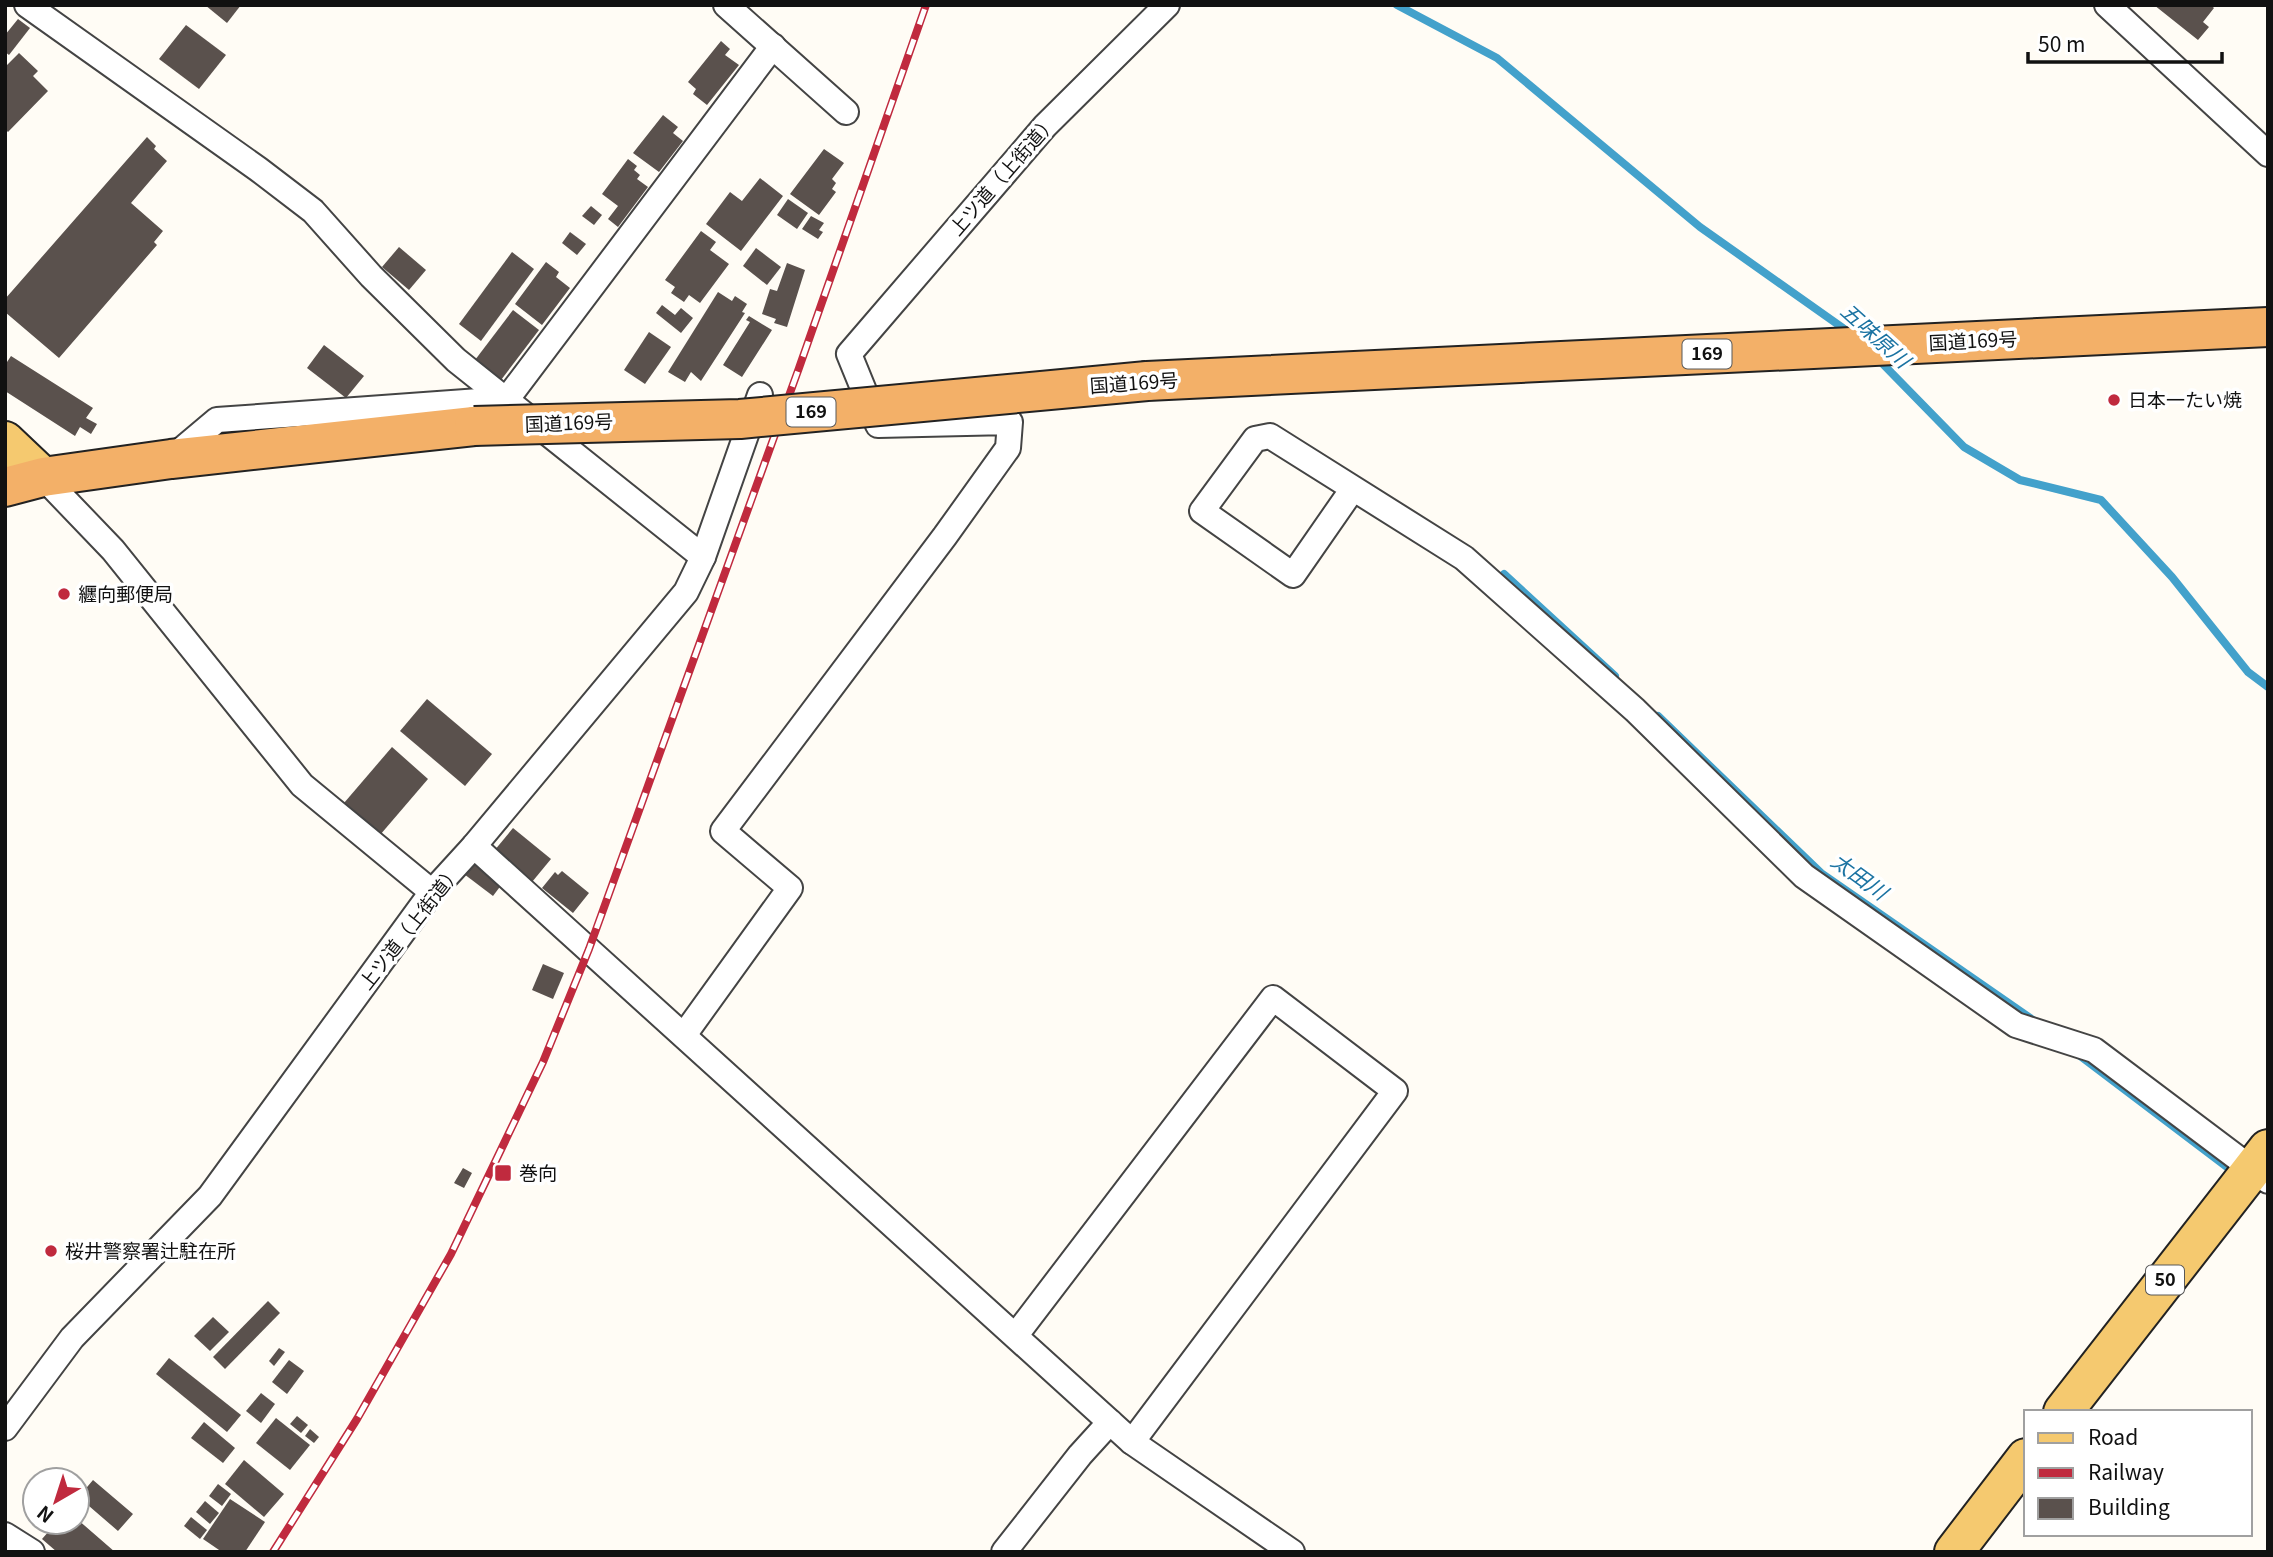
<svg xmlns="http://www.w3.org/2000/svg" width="2273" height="1557" viewBox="0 0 2273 1557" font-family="Georgia,'Noto Sans JP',serif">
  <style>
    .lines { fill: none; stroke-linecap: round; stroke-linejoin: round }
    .stream { stroke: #43a1cb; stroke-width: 8 }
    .building { fill: #5a514d }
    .minor-casing { stroke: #444; stroke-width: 28 }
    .primary-casing { stroke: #222; stroke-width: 42 }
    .trunk-casing { stroke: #222; stroke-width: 42 }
    .minor { stroke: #fff; stroke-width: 24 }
    .primary { stroke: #f5c96f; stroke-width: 38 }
    .trunk { stroke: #f3b068; stroke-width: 38 }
    .rail-casing { stroke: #c02a3e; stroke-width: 8 }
    .rail { stroke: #fff; stroke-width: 5; stroke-dasharray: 16; stroke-linecap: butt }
    .trunk-bridge-casing { stroke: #222; stroke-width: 42; stroke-linecap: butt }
    .trunk-bridge { stroke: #f3b068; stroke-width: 38 }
    .poi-dot { fill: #c02a3e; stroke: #fff; stroke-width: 2.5 }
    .labels { text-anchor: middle; stroke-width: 7; stroke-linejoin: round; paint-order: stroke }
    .shield { fill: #fff; stroke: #585858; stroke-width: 2 }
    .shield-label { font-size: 18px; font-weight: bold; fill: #111 }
    .street-label { font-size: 19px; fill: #111; stroke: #fff }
    .poi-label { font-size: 19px; fill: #111; stroke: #fff; text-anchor: start }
    .water-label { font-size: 21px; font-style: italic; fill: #1b73a2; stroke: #fff }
  </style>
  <rect width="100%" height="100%" fill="#fffcf5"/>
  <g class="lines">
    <g class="stream">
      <polyline points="1397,5 1497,58 1700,227 1850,333"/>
      <polyline points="1877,358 1964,447 2020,480 2101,500 2172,577 2248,672 2268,687"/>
      <polyline points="1504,574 1615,676"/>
      <polyline points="1658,716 1821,873 2033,1020"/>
      <polyline points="2079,1055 2227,1167"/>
    </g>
  </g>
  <g class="building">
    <polygon points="205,5 241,5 227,23"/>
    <polygon points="2154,5 2211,5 2214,8 2203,22 2209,27 2198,40"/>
    <polygon points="18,19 30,28 9,55 5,52 5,35"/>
    <polygon points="186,25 226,55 199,89 159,59"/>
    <polygon points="721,41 730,49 725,55 739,65 707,105 693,94 696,89 688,82"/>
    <polygon points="19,53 38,71 33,76 48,91 8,132 5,129 5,67"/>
    <polygon points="663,115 678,127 673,133 683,141 659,172 633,153"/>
    <polygon points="147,137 156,146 154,149 167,161 131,203 163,231 154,242 157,245 59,358 5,312 5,299"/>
    <polygon points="824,149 844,163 832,179 836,183 832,189 836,192 819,215 790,194"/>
    <polygon points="628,159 637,166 634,170 640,175 637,179 648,187 618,227 608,219 618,206 602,194"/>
    <polygon points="760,178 783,196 741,251 706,224 730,192 742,201"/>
    <polygon points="788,199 808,213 797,229 777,215"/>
    <polygon points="591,206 602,215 594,225 582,216"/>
    <polygon points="811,216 824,223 819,230 823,232 818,239 802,229"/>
    <polygon points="701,231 716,242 710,250 729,264 700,303 689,295 684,302 671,293 675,287 665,280"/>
    <polygon points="570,232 586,244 577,255 562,243"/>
    <polygon points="399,247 426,270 409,290 382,267"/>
    <polygon points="756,248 781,267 767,285 743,266"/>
    <polygon points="512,252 534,269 481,341 459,324"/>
    <polygon points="546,262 559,272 556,277 570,288 542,325 515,304"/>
    <polygon points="787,263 805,270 787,327 774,323 776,319 762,314 770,289 777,291"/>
    <polygon points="718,292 732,301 735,296 747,304 742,312 745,313 701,381 691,372 685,382 668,372"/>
    <polygon points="662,305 675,315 681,308 693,318 681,333 656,313"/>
    <polygon points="513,310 539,330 501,380 475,360"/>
    <polygon points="749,316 772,330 742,377 723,365 750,322 746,320"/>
    <polygon points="649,332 671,347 645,384 624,370"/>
    <polygon points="324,345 364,376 346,398 307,368"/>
    <polygon points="11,356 93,408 86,418 97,424 91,434 80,427 75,436 5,391 5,365"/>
    <polygon points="427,699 492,754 465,786 400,731"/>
    <polygon points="392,747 428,779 380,835 344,803"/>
    <polygon points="513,828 551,859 532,882 494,851"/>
    <polygon points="474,862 502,884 493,896 464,874"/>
    <polygon points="562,871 589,893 573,913 542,888 555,872 558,875"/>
    <polygon points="543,964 564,973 553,999 532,990"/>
    <polygon points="463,1168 472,1173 464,1188 454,1183"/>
    <polygon points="268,1301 280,1313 225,1369 213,1357"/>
    <polygon points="213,1317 229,1332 210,1351 194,1336"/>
    <polygon points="279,1348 285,1352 274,1366 269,1361"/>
    <polygon points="169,1358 241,1415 227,1432 156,1374"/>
    <polygon points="289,1360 304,1371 287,1394 272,1382"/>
    <polygon points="261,1393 275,1404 261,1423 246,1411"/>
    <polygon points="297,1416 308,1425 301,1433 290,1424"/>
    <polygon points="276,1418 310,1445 290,1470 256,1443"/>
    <polygon points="204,1422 235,1448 223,1463 191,1438"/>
    <polygon points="310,1429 319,1437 314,1443 305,1436"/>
    <polygon points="244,1460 284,1494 264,1517 225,1484"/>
    <polygon points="93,1480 133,1514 118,1531 89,1506 77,1519 115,1552 57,1552 42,1539 57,1522 77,1522 77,1499"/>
    <polygon points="218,1484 231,1494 222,1506 209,1496"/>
    <polygon points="230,1499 265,1522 245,1552 222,1552 203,1539"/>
    <polygon points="205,1501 219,1513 210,1524 196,1512"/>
    <polygon points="191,1517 207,1530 200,1539 184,1526"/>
  </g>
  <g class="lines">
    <g class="minor-casing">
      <g id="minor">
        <polyline points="27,5 258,169 313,211 371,276 456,360 703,557"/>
        <polyline points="726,5 846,112"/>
        <polyline points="2107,5 2268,154"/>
        <polyline points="173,457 217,420 507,399 773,46"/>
        <polyline points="43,477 113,550 302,785 432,892"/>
        <polyline points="1352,490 1293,575 1202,511 1255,439 1270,436 1464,558 1635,710 1804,876 2016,1025 2094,1050 2268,1181"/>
        <polyline points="474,846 1132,1442 1292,1552"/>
        <polyline points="684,1035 790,888 723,831 945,536 1008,448 1010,422 878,425 849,354 1045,126 1167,5"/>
        <polyline points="1016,1335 1273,998 1395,1091 1132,1442"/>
        <polyline points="5,1428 72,1338 210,1196 432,892 474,846 686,592 703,557 760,395"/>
        <polyline points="5,1535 32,1552"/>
        <polyline points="1004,1552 1080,1455 1110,1422"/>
      </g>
    </g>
    <g class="primary-casing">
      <g id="primary">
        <polyline points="5,441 43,477"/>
        <polyline points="2063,1412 2268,1149"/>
        <polyline points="1954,1552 2026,1458"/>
      </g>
    </g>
    <g class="trunk-casing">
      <g id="trunk">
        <polyline points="1147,381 2268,327"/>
        <polyline points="5,487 43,477 171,459 474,426"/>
      </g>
    </g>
    <use href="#minor" class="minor"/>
    <use href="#primary" class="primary"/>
    <use href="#trunk" class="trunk"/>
    <g class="rail-casing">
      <polyline id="rail" points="273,1552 357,1419 451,1254 543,1062 589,949 799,368 926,5"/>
    </g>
    <use href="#rail" class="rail"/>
    <g class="trunk-bridge-casing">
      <polyline id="trunk-bridge" points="474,426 740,419 1147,381"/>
    </g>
    <use href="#trunk-bridge" class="trunk-bridge"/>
  </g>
  <g class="poi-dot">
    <circle cx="2114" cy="400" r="7"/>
    <circle cx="64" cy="594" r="7"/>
    <rect x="494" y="1164" width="18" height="18" rx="3.5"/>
    <circle cx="51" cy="1251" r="7"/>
  </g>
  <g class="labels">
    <g class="shield">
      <rect x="1682.5" y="339.5" width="49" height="29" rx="5"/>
      <rect x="786.5" y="397.5" width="49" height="29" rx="5"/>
      <rect x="2146" y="1265.5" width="38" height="29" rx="5"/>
    </g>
    <g class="shield-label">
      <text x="1707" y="360">169</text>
      <text x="811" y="418">169</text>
      <text x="2165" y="1286">50</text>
    </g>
    <g class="street-label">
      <text transform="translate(1003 175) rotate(-49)" y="7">上ツ道（上街道）</text>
      <text transform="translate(1973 341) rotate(-3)" y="7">国道169号</text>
      <text transform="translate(1134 383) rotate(-4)" y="7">国道169号</text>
      <text transform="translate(569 423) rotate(-2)" y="7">国道169号</text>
      <text transform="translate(410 927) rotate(-52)" y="7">上ツ道（上街道）</text>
    </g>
    <g class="poi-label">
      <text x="2128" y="407">日本一たい焼</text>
      <text x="78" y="601">纒向郵便局</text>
      <text x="519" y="1180">巻向</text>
      <text x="65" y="1258">桜井警察署辻駐在所</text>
    </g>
    <g class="water-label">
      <text transform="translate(1875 336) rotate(42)" y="7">五味原川</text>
      <text transform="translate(1859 877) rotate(36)" y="7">太田川</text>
    </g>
  </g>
  <rect width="2273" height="1557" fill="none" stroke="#111111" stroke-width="14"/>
  <rect x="2024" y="1410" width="228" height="126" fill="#ffffff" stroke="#a0a0a0" stroke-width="2"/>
  <rect x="2038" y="1433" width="35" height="10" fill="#f5c96f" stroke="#a0a0a0" stroke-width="2"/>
  <text x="2088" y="1445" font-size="21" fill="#111111">Road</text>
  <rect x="2038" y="1468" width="35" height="10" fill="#c02a3e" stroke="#a0a0a0" stroke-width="2"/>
  <text x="2088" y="1480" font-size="21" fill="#111111">Railway</text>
  <rect x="2038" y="1498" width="35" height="21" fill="#5a514d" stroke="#a0a0a0" stroke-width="2"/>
  <text x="2088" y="1515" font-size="21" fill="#111111">Building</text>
  <g transform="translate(56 1501) rotate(219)"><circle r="33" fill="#ffffff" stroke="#a0a0a0" stroke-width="2"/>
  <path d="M0-5L12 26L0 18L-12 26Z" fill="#c02a3e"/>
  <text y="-10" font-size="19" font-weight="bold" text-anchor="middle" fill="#111111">N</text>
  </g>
  <path d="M2028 52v10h194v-10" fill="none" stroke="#111111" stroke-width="3.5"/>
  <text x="2038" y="52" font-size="21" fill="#111111" stroke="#ffffff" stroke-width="5" paint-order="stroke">50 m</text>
</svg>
